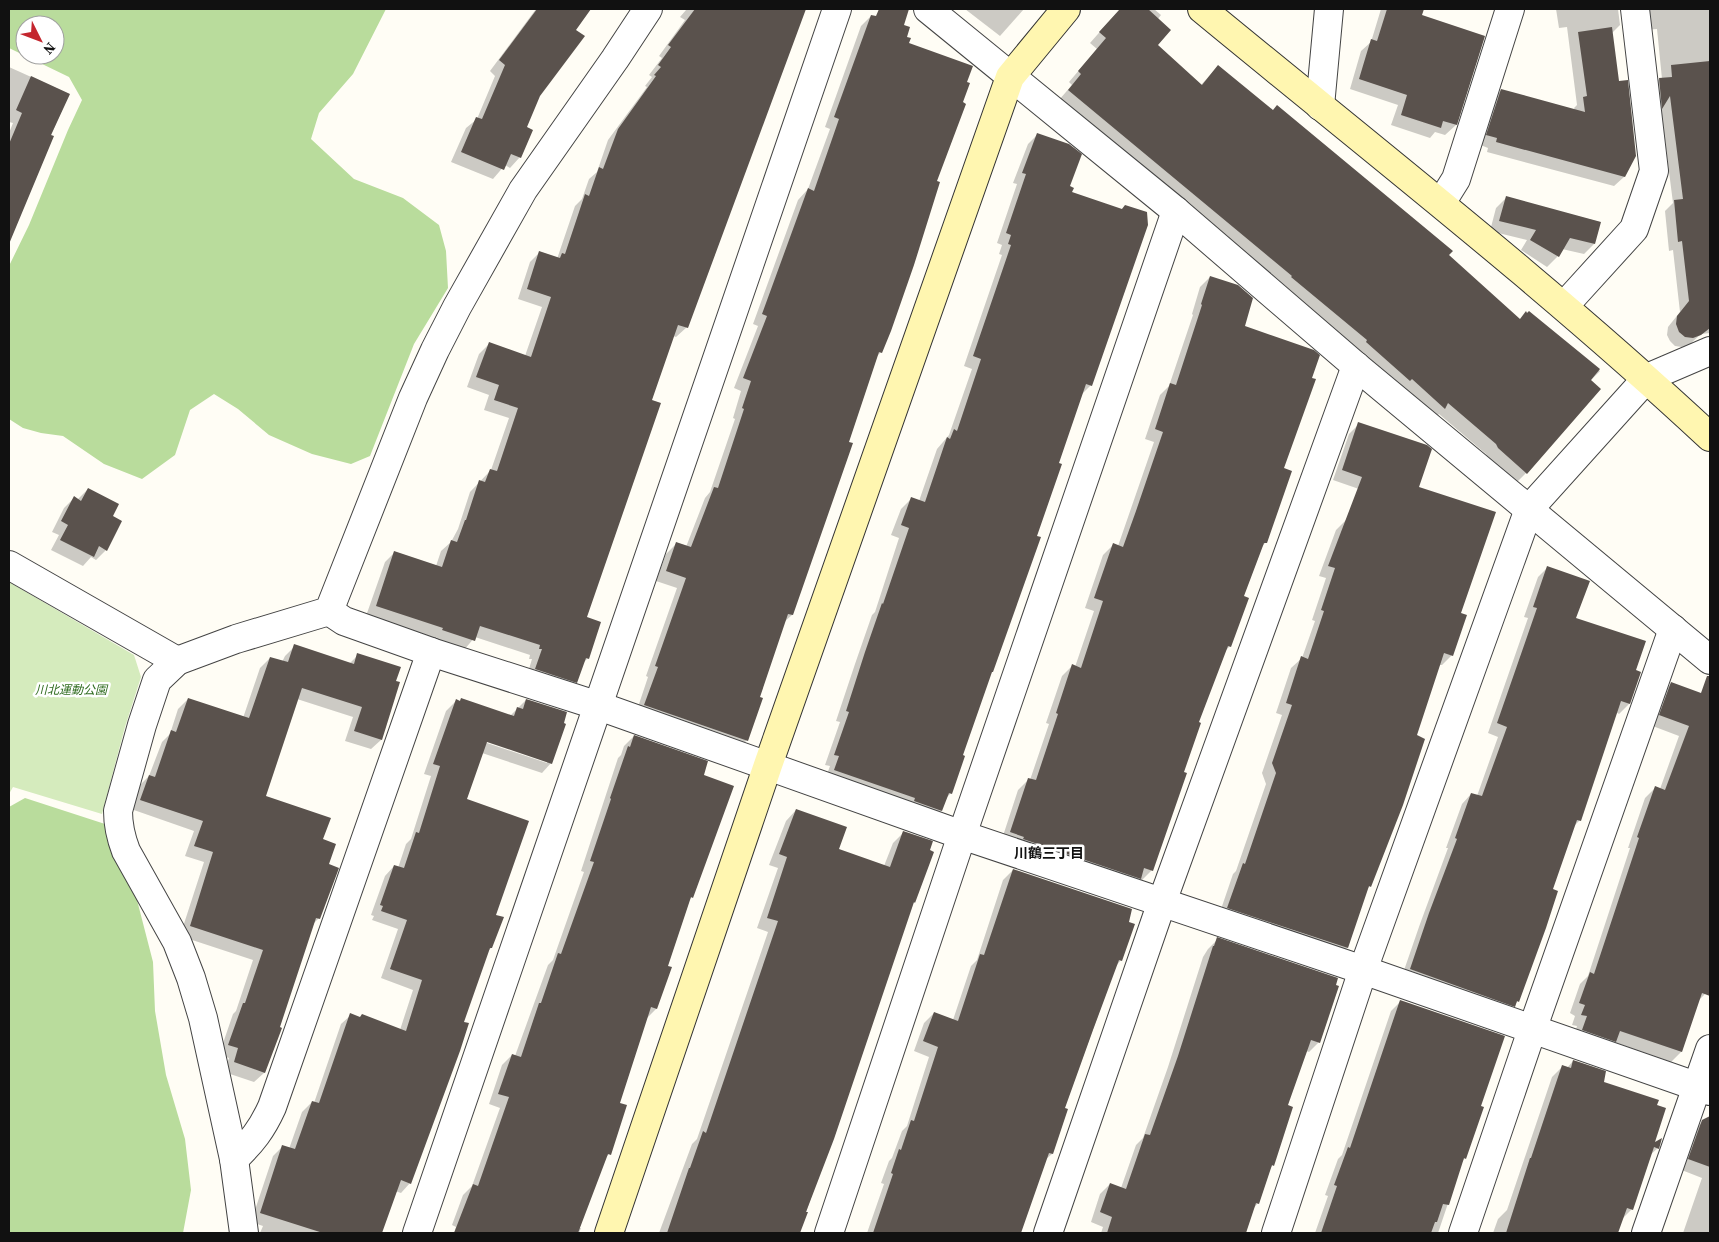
<svg xmlns="http://www.w3.org/2000/svg" width="1719" height="1242" viewBox="0 0 1719 1242" font-family="'Source Serif 4','Noto Sans JP',serif">
  <style>
    .green { fill: #d5ebbd }
    .forest { fill: #b9dc9c; fill-rule: evenodd }
    .shadow { fill: #0003; fill-rule: evenodd }
    .building { fill: #5a524d }
    .lines { fill: none; stroke-linecap: round; stroke-linejoin: round }
    .street-casing { stroke: #444; stroke-width: 30 }
    .secondary-casing { stroke: #333; stroke-width: 30 }
    .street { stroke: #fff; stroke-width: 28 }
    .secondary { stroke: #fff6b0; stroke-width: 28 }
    .labels { text-anchor: middle; stroke-width: 5; stroke-linejoin: round; paint-order: stroke }
    .park-label { font-size: 12px; font-style: italic; fill: #2f6b1f; stroke: #fff }
    .neighbourhood-label { font-size: 14px; font-weight: bold; fill: #111; stroke: #fff }
  </style>
  <rect width="100%" height="100%" fill="#fffdf5"/>
  <polygon class="green" points="9,582 134,655 141,677 125,727 102,814 13,787 9,794"/>
  <g class="forest">
    <path d="M9,9H386L353,74L319,113L311,139L354,179L403,198L439,225L446,251L448,288L414,344L370,456L351,464L312,454L269,435L238,409L214,394L190,410L175,455L142,479L104,464L63,436L41,433L23,428L9,419V266L29,225L68,130L82,100L69,77L9,48ZM25,25H55V55H25Z"/>
    <polygon points="25,798 105,824 137,900 153,962 155,1011 166,1075 185,1139 191,1190 183,1233 9,1233 9,807"/>
  </g>
  <g class="shadow">
    <polygon points="536,9 589,9 574,30 539,95 526,128 520,157 510,168 505,165 493,179 451,162 466,128 477,119 495,76 490,71"/>
    <polygon points="683,9 805,9 687,327 676,337 673,336 651,401 585,618 588,658 583,663 576,682 566,692 526,679 532,659 529,659 530,655 475,637 464,650 433,640 433,638 366,616 385,562 395,552 436,566 441,551 451,542 458,529 470,492 491,470 509,418 484,410 489,395 467,387 479,354 489,344 525,356 542,307 518,299 530,262 540,252 557,259 575,206 582,199 589,179 597,172 608,140 647,87 645,86 652,77 649,75 662,58 659,56 685,20 680,17 686,10"/>
    <polygon points="965,9 1024,9 1000,36"/>
    <polygon points="1120,9 1154,9 1161,15 1158,19 1156,45 1201,85 1218,66 1448,255 1520,320 1529,312 1600,371 1591,380 1526,473 1516,483 1488,458 1486,454 1439,414 1435,418 1059,100 1072,85 1069,82 1097,49 1090,43"/>
    <polygon points="1381,9 1422,9 1410,55 1484,36 1456,125 1445,135 1435,132 1430,138 1391,125 1398,105 1350,89 1361,51 1371,42"/>
    <polygon points="1556,9 1618,9 1620,25 1612,33 1624,177 1614,186 1487,152 1488,148 1478,144 1492,100 1501,90 1575,110 1574,108 1577,105 1567,27 1559,28"/>
    <polygon points="1638,9 1710,9 1710,333 1701,334 1689,345 1682,347 1675,346 1670,341 1667,335 1668,327 1680,312 1673,250 1669,251 1665,211 1673,203 1661,109 1653,117 1650,88 1659,79 1662,79 1657,29 1643,30"/>
    <polygon points="871,16 906,38 936,181 881,352 876,357 792,615 783,623 758,698 747,740 737,750 635,716 648,677 646,676 677,588 656,581 666,554 676,544 686,547 705,498 710,492 735,419 733,418 741,391 734,388 758,326 753,324 798,200 808,189 830,129 825,127 861,26"/>
    <polygon points="9,67 69,94 9,232 9,133 13,123 9,122"/>
    <polygon points="1038,134 1071,193 1121,210 1125,206 1091,385 1081,395 961,756 951,793 945,799 941,811 931,821 825,780 830,766 825,765 840,722 836,721 855,664 872,615 875,612 899,538 891,535 901,509 911,499 919,501 937,449 949,435 972,369 964,366 1002,255 999,254 1002,245 997,243 1017,184 1013,183 1028,144"/>
    <polygon points="1506,198 1600,222 1594,244 1584,254 1562,249 1558,256 1547,267 1521,250 1527,240 1490,231 1496,208"/>
    <polygon points="1210,277 1243,326 1283,469 1265,543 1262,547 1243,597 1230,646 1224,652 1197,723 1152,870 1142,880 1139,879 1130,888 1001,842 1018,790 1028,780 1030,780 1049,724 1046,723 1062,676 1072,666 1075,667 1094,611 1085,608 1103,555 1113,545 1118,546 1154,442 1145,439 1160,395 1169,386 1193,315 1192,314 1200,287"/>
    <polygon points="1359,424 1405,505 1333,480 1349,434"/>
    <polygon points="88,489 111,517 106,550 96,560 91,557 83,566 51,550 59,535 52,532 64,508 74,498 77,500"/>
    <polygon points="1346,520 1459,614 1452,655 1442,665 1439,665 1416,736 1402,805 1370,886 1366,890 1347,948 1337,958 1218,918 1233,874 1236,871 1266,784 1262,773 1282,715 1276,713 1291,668 1302,658 1315,621 1312,620 1326,578 1319,576 1336,530"/>
    <polygon points="1548,567 1575,618 1635,671 1640,673 1629,704 1619,714 1616,712 1580,820 1573,827 1551,890 1518,1001 1504,1016 1401,979 1420,924 1448,848 1446,848 1462,804 1471,794 1477,796 1498,737 1488,733 1528,618 1524,617 1538,577"/>
    <polygon points="295,646 349,664 358,655 381,740 371,749 345,741 353,717 297,699 264,797 321,840 328,865 319,918 312,925 264,1073 254,1082 224,1072 229,1058 219,1055 233,1014 236,1011 253,960 180,936 204,862 185,856 194,831 131,809 139,786 149,776 162,742 170,734 178,709 188,699 243,718 260,668 270,658 282,662 285,656"/>
    <polygon points="1671,684 1710,698 1710,980 1705,994 1698,1001 1681,1052 1671,1062 1614,1042 1605,1051 1573,1040 1577,1026 1572,1025 1575,1016 1570,1013 1580,984 1588,976 1630,848 1628,848 1645,798 1655,788 1660,789 1679,736 1650,725 1661,694"/>
    <path d="M461,699L510,716L526,700L551,763L542,773L482,753L466,800L494,915L491,948L488,951L462,1023L410,1183L401,1193L395,1191L381,1233H260L263,1226L251,1222L273,1156L283,1146L289,1149L302,1112L312,1102L314,1103L341,1024L351,1015L400,1030L413,990L381,978L398,929L372,920L374,916L371,915L385,876L394,866L398,868L406,844L411,839L431,776L424,774L446,711L456,701L459,702ZM481,738L547,761V763L481,741Z"/>
    <polygon points="634,736 702,776 732,787 692,897 688,901 666,967 670,968 656,1009 646,1019 618,1103 609,1154 605,1158 579,1228 581,1228 579,1233 454,1233 456,1227 452,1225 463,1195 472,1186 500,1108 489,1104 502,1065 512,1055 515,1056 548,965 553,960 584,872 581,871 618,758 621,755 624,746"/>
    <polygon points="796,810 837,850 884,866 893,843 904,832 932,852 914,902 911,905 799,1233 659,1233 692,1144 697,1139 768,932 757,928 778,868 769,865 786,821"/>
    <polygon points="1013,870 1121,960 1116,966 1064,1109 1052,1154 1045,1160 1020,1233 867,1233 884,1184 881,1183 889,1161 892,1158 902,1131 907,1126 929,1057 914,1051 924,1023 934,1013 953,1020 971,966 977,960 1003,880"/>
    <polygon points="1218,939 1319,1042 1309,1052 1306,1051 1286,1106 1273,1165 1270,1168 1258,1203 1253,1209 1244,1233 1101,1233 1103,1227 1091,1222 1100,1194 1110,1184 1121,1188 1136,1145 1143,1138 1168,1067 1203,957 1208,949"/>
    <polygon points="1401,1001 1479,1107 1465,1158 1462,1162 1438,1233 1315,1233 1328,1196 1325,1195 1338,1159 1342,1155 1391,1011"/>
    <polygon points="1573,1061 1602,1083 1653,1144 1658,1148 1650,1155 1632,1209 1622,1219 1617,1233 1493,1233 1498,1219 1507,1210 1552,1077 1562,1067 1567,1068"/>
    <polygon points="1710,1118 1710,1233 1683,1233 1702,1178 1679,1169 1692,1132 1703,1121"/>
  </g>
  <g class="building">
    <polygon points="537,9 591,9 576,30 585,36 540,96 527,127 533,130 521,158 511,154 504,170 461,152 476,117 482,119 505,65 499,60"/>
    <polygon points="695,9 806,9 688,328 678,325 652,400 661,403 587,617 601,622 589,659 586,658 577,683 535,669 542,649 539,649 540,645 480,626 475,641 442,630 443,628 376,606 394,551 442,567 451,540 457,542 465,520 466,520 479,480 485,482 490,469 497,471 518,408 494,400 499,385 476,377 489,342 531,357 551,297 527,289 539,251 560,258 562,253 565,254 585,194 589,196 599,167 603,169 618,129 656,76 654,75 661,67 658,65 671,47 668,45"/>
    <polygon points="879,9 909,9 904,25 910,27 907,37 911,38 909,43 973,66 967,82 970,83 963,102 966,104 937,181 940,182 914,265 891,331 882,353 879,352 849,442 853,443 793,615 788,614 760,697 763,698 748,741 644,705 658,667 655,666 686,578 666,571 676,542 691,547 714,487 718,488 744,409 742,408 751,381 743,378 767,316 762,314 808,188 814,191 839,119 834,117 871,15 876,16"/>
    <polygon points="1120,9 1148,9 1171,30 1158,45 1202,85 1218,65 1273,110 1277,105 1453,251 1449,255 1520,319 1526,311 1527,313 1529,311 1600,369 1591,380 1601,389 1527,474 1498,448 1496,444 1448,403 1445,409 1412,379 1410,381 1366,342 1367,340 1291,277 1292,276 1068,90 1081,74 1078,71 1106,38 1099,32"/>
    <polygon points="1387,9 1424,9 1422,15 1485,36 1457,125 1443,121 1441,128 1401,115 1407,95 1359,79 1371,39 1377,41"/>
    <polygon points="1612,27 1619,81 1628,80 1636,156 1625,177 1496,142 1497,138 1486,135 1501,89 1585,112 1583,97 1587,96 1578,32"/>
    <polygon points="1710,61 1710,328 1701,335 1693,338 1685,337 1679,332 1676,324 1677,316 1689,301 1682,241 1678,242 1674,200 1683,199 1670,96 1662,109 1659,78 1672,77 1671,65"/>
    <polygon points="31,76 70,94 51,135 54,136 9,244 9,144 22,113 16,110"/>
    <polygon points="1037,133 1069,144 1082,154 1070,186 1074,188 1072,192 1122,209 1125,205 1147,212 1148,225 1092,386 1086,384 1059,463 1062,464 1037,536 1041,537 993,672 992,672 963,755 965,756 952,794 949,793 942,811 914,801 915,798 834,770 839,756 834,755 849,712 846,711 865,652 882,603 883,604 909,528 901,525 911,497 925,502 947,437 950,439 954,429 957,431 981,359 973,356 1011,245 1008,244 1011,235 1006,233 1026,174 1022,173"/>
    <polygon points="1506,196 1601,222 1595,244 1570,238 1559,257 1530,240 1536,230 1499,221"/>
    <polygon points="1210,276 1238,285 1253,298 1245,326 1314,350 1320,355 1312,378 1316,379 1284,468 1292,471 1267,543 1264,543 1244,596 1249,598 1231,647 1228,646 1199,722 1201,723 1184,772 1187,773 1153,871 1144,868 1141,879 1023,839 1024,837 1010,832 1028,778 1036,780 1058,714 1056,713 1072,664 1081,668 1103,601 1094,598 1113,543 1123,547 1136,511 1163,432 1155,429 1170,383 1176,385 1202,305 1201,304"/>
    <polygon points="1358,422 1427,445 1432,449 1419,487 1496,512 1461,613 1467,615 1453,656 1444,653 1417,735 1425,739 1403,805 1371,887 1369,886 1348,948 1227,908 1243,863 1245,864 1276,773 1272,763 1292,705 1286,703 1301,656 1308,659 1324,611 1321,610 1335,568 1328,566 1362,477 1342,470"/>
    <polygon points="88,488 119,504 113,516 122,521 107,551 99,546 94,557 60,540 68,525 61,521 74,496 81,501"/>
    <polygon points="1547,566 1590,581 1576,618 1646,641 1636,670 1641,672 1630,704 1621,701 1581,821 1577,820 1553,889 1558,891 1546,928 1519,1002 1517,1001 1515,1007 1410,969 1429,913 1457,839 1455,838 1471,793 1482,796 1507,727 1497,723 1537,608 1533,607"/>
    <polygon points="294,644 354,664 357,653 401,667 396,681 400,682 382,740 354,731 362,707 302,688 266,796 331,818 323,839 336,844 329,864 339,868 320,919 316,918 280,1027 282,1028 265,1073 234,1062 238,1048 228,1045 243,1003 245,1003 263,950 190,926 213,852 194,846 203,821 140,800 149,775 155,777 171,730 176,732 188,698 249,718 270,657 288,662"/>
    <polygon points="1707,676 1710,676 1710,996 1702,993 1682,1052 1620,1031 1616,1042 1582,1030 1587,1016 1581,1015 1585,1005 1579,1003 1590,972 1594,974 1639,838 1637,837 1655,786 1665,790 1689,726 1659,715 1671,682 1701,693"/>
    <polygon points="461,698 514,716 517,707 523,709 526,699 567,712 564,723 566,724 552,764 487,742 467,799 529,821 496,915 504,917 492,948 490,948 464,1022 469,1023 460,1051 411,1184 401,1180 382,1233 323,1233 260,1213 282,1145 295,1149 312,1101 319,1103 350,1013 360,1017 362,1014 406,1031 422,980 390,969 407,920 381,911 383,906 380,905 394,865 404,868 416,832 419,833 440,766 433,764 456,699 460,701"/>
    <polygon points="634,735 708,761 704,775 734,786 693,898 691,897 668,966 672,967 657,1009 651,1007 620,1103 627,1105 611,1155 608,1154 578,1233 454,1233 473,1184 478,1186 509,1097 498,1094 512,1054 521,1057 539,1003 541,1003 558,953 561,954 594,862 590,861 611,799 610,798 628,746 630,747"/>
    <polygon points="796,809 847,827 839,849 890,867 903,831 933,841 930,850 934,852 915,903 914,902 834,1139 806,1212 808,1212 800,1233 667,1233 689,1168 690,1168 703,1131 706,1133 778,921 767,918 787,857 779,854"/>
    <polygon points="1013,869 1132,909 1129,922 1135,924 1122,961 1119,960 1093,1030 1065,1108 1068,1109 1053,1154 1049,1153 1021,1233 873,1233 893,1174 891,1173 899,1149 901,1150 911,1120 914,1121 938,1047 923,1041 934,1012 958,1021 980,954 984,955"/>
    <polygon points="1217,937 1338,978 1336,985 1339,986 1320,1043 1311,1040 1288,1105 1293,1107 1274,1166 1272,1165 1259,1204 1256,1203 1246,1233 1107,1233 1112,1217 1100,1212 1110,1183 1126,1189 1145,1134 1150,1135 1178,1056 1213,946 1214,946"/>
    <polygon points="1400,1000 1505,1036 1481,1106 1484,1107 1466,1159 1464,1158 1449,1205 1443,1204 1437,1222 1435,1222 1431,1233 1321,1233 1337,1186 1334,1185 1348,1147 1350,1148"/>
    <polygon points="1573,1060 1606,1071 1604,1082 1659,1100 1657,1105 1666,1108 1655,1142 1662,1138 1659,1149 1654,1147 1633,1210 1627,1208 1618,1233 1506,1233 1530,1158 1531,1158 1562,1065 1571,1068"/>
    <polygon points="1710,1116 1710,1167 1688,1159 1702,1120"/>
  </g>
  <g class="lines">
    <g class="street-casing">
      <g id="street">
        <polyline points="928,9 1176,211 1356,366 1710,660"/>
        <polyline points="1320,106 1329,9"/>
        <polyline points="1441,203 1456,179 1510,9"/>
        <polyline points="1564,306 1634,229 1654,171 1635,9"/>
        <polyline points="9,565 177,661"/>
        <polyline points="329,611 344,621 431,652 599,706 962,835 1363,970 1710,1091"/>
        <path d="M234,1159C252,1142 262,1129 272,1107L431,652"/>
        <path d="M244,1233L234,1159L203,1018L191,978L177,942L126,851C121,838 118,825 118,811L142,725L157,680L177,661L236,639L329,611L413,398L435,350L457,307L523,190L615,59L648,9"/>
        <polyline points="417,1233 837,9"/>
        <polyline points="829,1233 962,835 1176,211"/>
        <polyline points="1048,1233 1162,902 1356,366"/>
        <polyline points="1276,1233 1363,970 1529,509 1647,378 1710,351"/>
        <polyline points="1463,1233 1532,1030 1673,629"/>
        <polyline points="1646,1233 1710,1049"/>
      </g>
    </g>
    <g class="secondary-casing">
      <g id="secondary">
        <path d="M1202,9C1373,150 1548,286 1710,437"/>
        <polyline points="609,1233 768,765 1010,77 1066,9"/>
      </g>
    </g>
    <use href="#street" class="street"/>
    <use href="#secondary" class="secondary"/>
  </g>
  <g class="labels">
    <g class="park-label">
      <text x="71" y="694">川北運動公園</text>
    </g>
    <g class="neighbourhood-label">
      <text x="1049" y="858">川鶴三丁目</text>
    </g>
  </g>
  <rect width="1719" height="1242" fill="none" stroke="#111111" stroke-width="20"/>
  <g transform="translate(40 40) rotate(132)"><circle r="24" fill="#ffffff" stroke="#a0a0a0"/>
  <path d="M0-4L9 19L0 12L-9 19Z" fill="#c4262e"/>
  <text y="-8" font-size="14" font-weight="bold" text-anchor="middle" fill="#111111">N</text>
  </g>
</svg>
